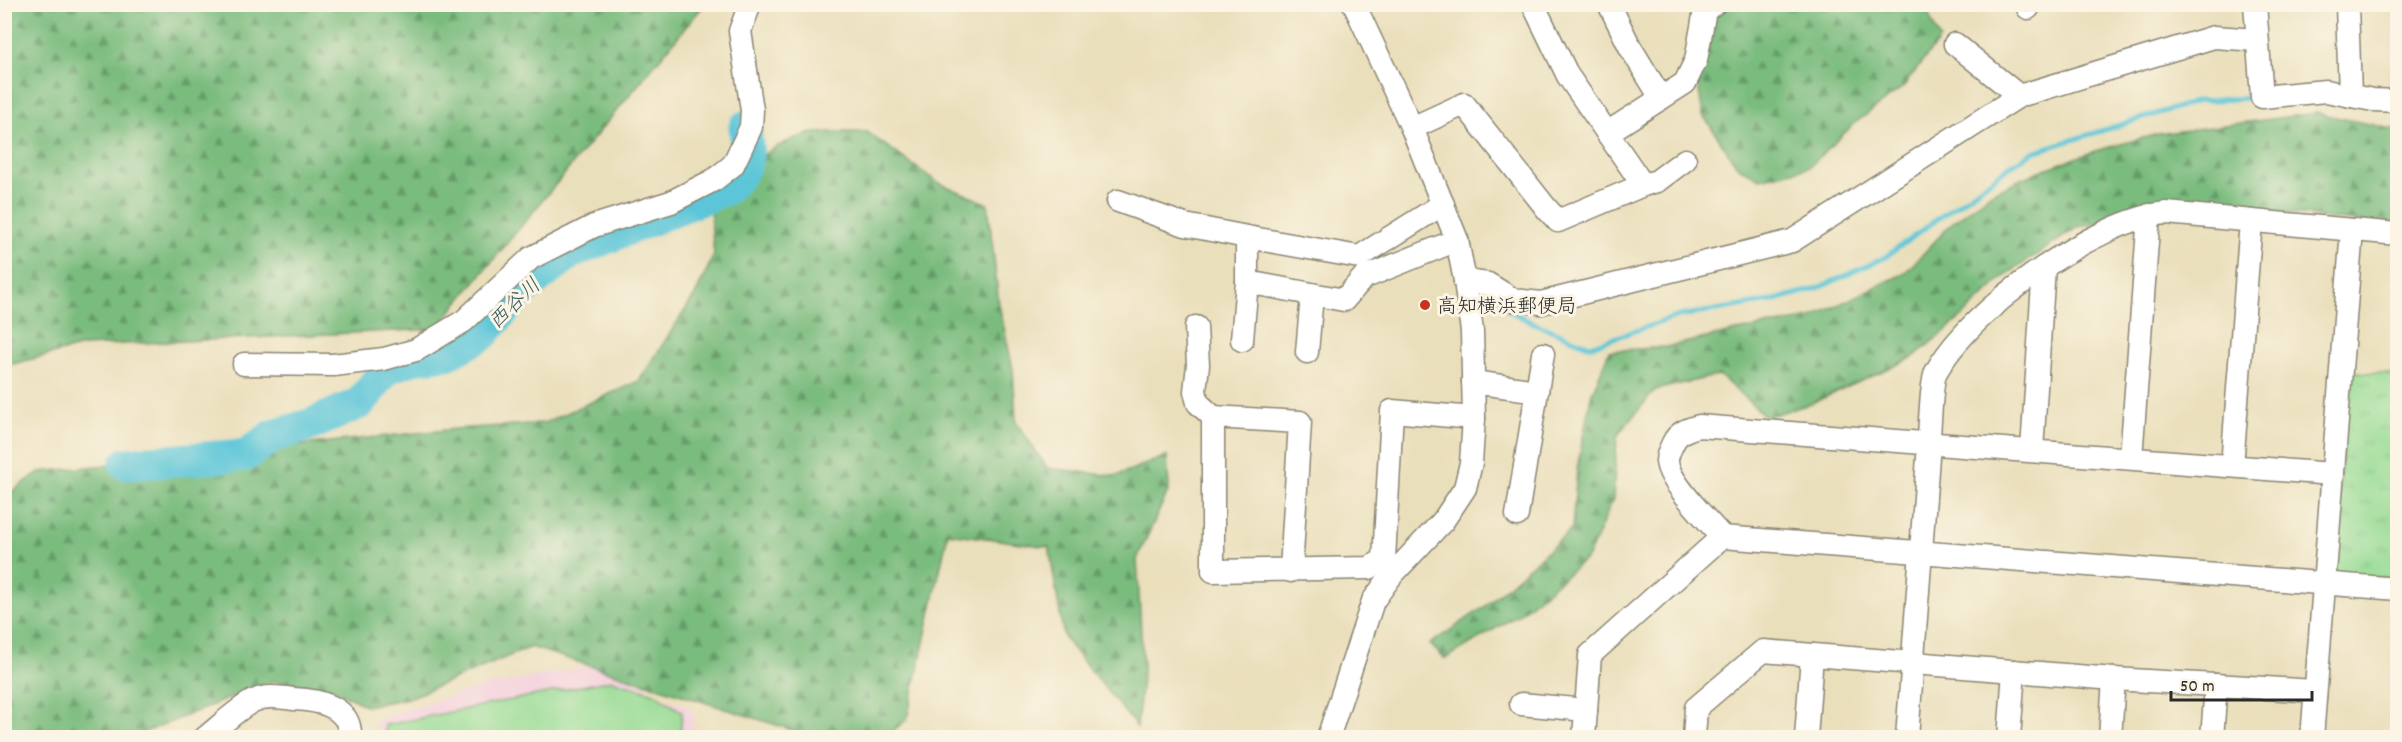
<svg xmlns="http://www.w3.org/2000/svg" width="2402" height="742" viewBox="0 0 2402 742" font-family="Dekko,'Klee One',sans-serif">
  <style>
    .built { fill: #f4cfdd }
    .grass { fill: #98dc95; stroke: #628460; stroke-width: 1.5 }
    .forest { fill: url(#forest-firs); stroke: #527454; stroke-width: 1.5 }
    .park { fill: url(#park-tufts); stroke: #628460; stroke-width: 1.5 }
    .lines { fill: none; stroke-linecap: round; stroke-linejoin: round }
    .stream { stroke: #5cc6d8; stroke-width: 5 }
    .river { stroke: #5cc6d8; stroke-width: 33 }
    .minor-casing { stroke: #8a8573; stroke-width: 25 }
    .minor { stroke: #fff; stroke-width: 22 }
    .poi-dot { fill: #c8321e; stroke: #fcf5e5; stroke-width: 2 }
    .labels { text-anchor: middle; stroke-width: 6; stroke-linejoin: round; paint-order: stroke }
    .poi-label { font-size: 20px; fill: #2b2b2b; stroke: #fcf5e5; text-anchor: start }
    .water-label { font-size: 21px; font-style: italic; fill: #3a5a5f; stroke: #fcf5e5 }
  </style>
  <defs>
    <pattern id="forest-firs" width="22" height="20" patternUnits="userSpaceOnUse" patternTransform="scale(1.5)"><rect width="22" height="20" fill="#7abc7e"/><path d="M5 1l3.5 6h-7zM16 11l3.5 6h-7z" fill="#649967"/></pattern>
    <pattern id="park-tufts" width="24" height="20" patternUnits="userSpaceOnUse" patternTransform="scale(1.5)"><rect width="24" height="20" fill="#98dc95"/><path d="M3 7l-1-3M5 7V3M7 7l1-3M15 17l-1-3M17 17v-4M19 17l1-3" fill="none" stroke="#83bd81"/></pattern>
  </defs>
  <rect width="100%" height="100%" fill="#fcf5e5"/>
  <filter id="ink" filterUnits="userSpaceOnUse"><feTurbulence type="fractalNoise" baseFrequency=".0167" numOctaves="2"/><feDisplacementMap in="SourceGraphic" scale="12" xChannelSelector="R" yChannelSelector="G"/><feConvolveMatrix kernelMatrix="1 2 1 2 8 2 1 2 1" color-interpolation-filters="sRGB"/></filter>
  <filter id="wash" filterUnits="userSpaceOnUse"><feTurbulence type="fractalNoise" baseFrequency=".008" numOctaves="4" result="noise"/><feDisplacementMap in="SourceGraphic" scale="24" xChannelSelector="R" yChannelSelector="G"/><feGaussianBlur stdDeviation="1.35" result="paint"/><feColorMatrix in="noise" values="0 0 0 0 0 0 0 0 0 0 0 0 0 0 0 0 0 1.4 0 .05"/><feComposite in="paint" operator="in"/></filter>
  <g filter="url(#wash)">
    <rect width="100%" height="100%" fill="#eadfbb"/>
    <polygon class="built" points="607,663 654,693 694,710 692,737 376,738 377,719 480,687"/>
    <polygon class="grass" points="612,680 654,693 682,712 680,737 385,737 385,725"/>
    <g class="forest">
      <polygon points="4,5 704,5 436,329 83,346 5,366"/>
      <polygon points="1708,5 1924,5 1940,39 1903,87 1855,123 1809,167 1760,179 1737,166 1703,115 1698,86"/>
      <polygon points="2317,113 2397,130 2397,226 2233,207 2168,209 2078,227 2003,277 1962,317 1912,358 1810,404 1766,417 1719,375 1655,390 1617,436 1613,499 1588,557 1518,615 1445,659 1430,644 1484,607 1572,529 1577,469 1591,396 1609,351 1666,347 1737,331 1811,318 1905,273 1952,223 1993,192 2037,172 2095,151 2158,134"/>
      <path d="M867,132L937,182L988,204L999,305L1013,369L1016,422L1047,468L1115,476L1167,456L1169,489L1137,559L1143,668L1137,727L1064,638L1049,547L948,533L907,719L886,737H803L789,729L531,647L409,698L366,706L335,690L272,681L133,737L5,738V497L39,472L456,429L544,423L639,381L695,295L714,255L709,195C735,175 773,143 805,135C822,130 849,133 867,132Z"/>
    </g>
    <polygon class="park" points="2350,372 2397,374 2397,579 2331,574"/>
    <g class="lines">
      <polyline class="stream" points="1495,303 1529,321 1590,346 1679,316 1771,301 1818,288 1884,258 2010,166 2033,152 2198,101 2248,98"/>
      <path class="river" d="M126,464L246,455L273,436L312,424L360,403L387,368L419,357L447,354L482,335L518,294L570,253L725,189C750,165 749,160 745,127"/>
    </g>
  </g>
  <g filter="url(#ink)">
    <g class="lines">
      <g class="minor-casing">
        <g id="minor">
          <polyline points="1609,4 1630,47 1661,98"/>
          <polyline points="2255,4 2262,97 2326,91 2373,100 2398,101"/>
          <polyline points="2347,4 2350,96"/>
          <polyline points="2028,8 2028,4"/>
          <polyline points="1955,44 2019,96"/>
          <polyline points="1412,128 1464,104 1547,209 1558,221 1643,185 1568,76 1533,4"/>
          <polyline points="1607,133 1685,83 1696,60 1705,10 1714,4"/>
          <polyline points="1643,185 1657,181 1685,160"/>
          <polyline points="1118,201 1185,225 1247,237"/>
          <polyline points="1465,281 1488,284 1514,300 1541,303 1792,241 2019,96 2214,37 2257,40"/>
          <polyline points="1247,282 1247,237 1359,257 1443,204"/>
          <polyline points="1196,327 1198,365 1195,391 1198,403 1213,417"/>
          <polyline points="1242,340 1247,282 1344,300 1363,278 1457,240"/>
          <polyline points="1307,352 1312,295"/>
          <polyline points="244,364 333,365 384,359 416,350 464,321 531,258 594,226 671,202 714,180 733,165 751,127 752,110 740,31 750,4"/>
          <polyline points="1473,382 1537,391"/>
          <polyline points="2032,450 2044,267"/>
          <polyline points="2131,458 2149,215"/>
          <polyline points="2232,466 2251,221"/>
          <polyline points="1517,515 1543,354"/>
          <path d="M1722,537C1708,520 1668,482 1667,461C1667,455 1670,449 1673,443C1678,432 1688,429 1699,426L2333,474"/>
          <polyline points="1384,560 1392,411 1474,418"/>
          <polyline points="1291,571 1300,422 1213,417 1213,571 1369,568 1384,560 1391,576"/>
          <polyline points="1521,704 1586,710"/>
          <path d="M205,738C220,726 236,710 253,701C266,695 279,697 294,699C318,700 352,706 350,738"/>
          <polyline points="1328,738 1373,601 1391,576 1443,521 1465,488 1471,463 1474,418 1472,331 1465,281 1457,240 1412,128 1354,4"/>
          <polyline points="1584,738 1590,655 1722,537 2398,589"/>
          <polyline points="1694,738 1696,708 1763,651 2114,679 2315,691"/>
          <polyline points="1806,738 1812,655"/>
          <path d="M1907,738C1914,644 1921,551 1928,457C1929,442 1931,381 1936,372C1970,309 2096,220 2166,213L2398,234"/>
          <polyline points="2009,738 2014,671"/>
          <polyline points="2110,738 2114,679"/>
          <polyline points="2212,738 2216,685"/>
          <polyline points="2312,738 2352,230"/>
        </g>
      </g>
      <use href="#minor" class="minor"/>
    </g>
  </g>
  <circle class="poi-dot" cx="1425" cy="305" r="6"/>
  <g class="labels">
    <g class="poi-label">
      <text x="1437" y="312">高知横浜郵便局</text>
    </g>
    <g class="water-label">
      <text transform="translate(514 303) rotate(-44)" y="7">西谷川</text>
    </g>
  </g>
  <rect width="2402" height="742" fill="none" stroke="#fcf5e5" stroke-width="24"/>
  <path d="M2171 691v9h141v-9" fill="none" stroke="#2b2b2b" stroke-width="3"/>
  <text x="2180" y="691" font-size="18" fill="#2b2b2b" stroke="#fcf5e5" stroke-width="4.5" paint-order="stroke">50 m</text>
</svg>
